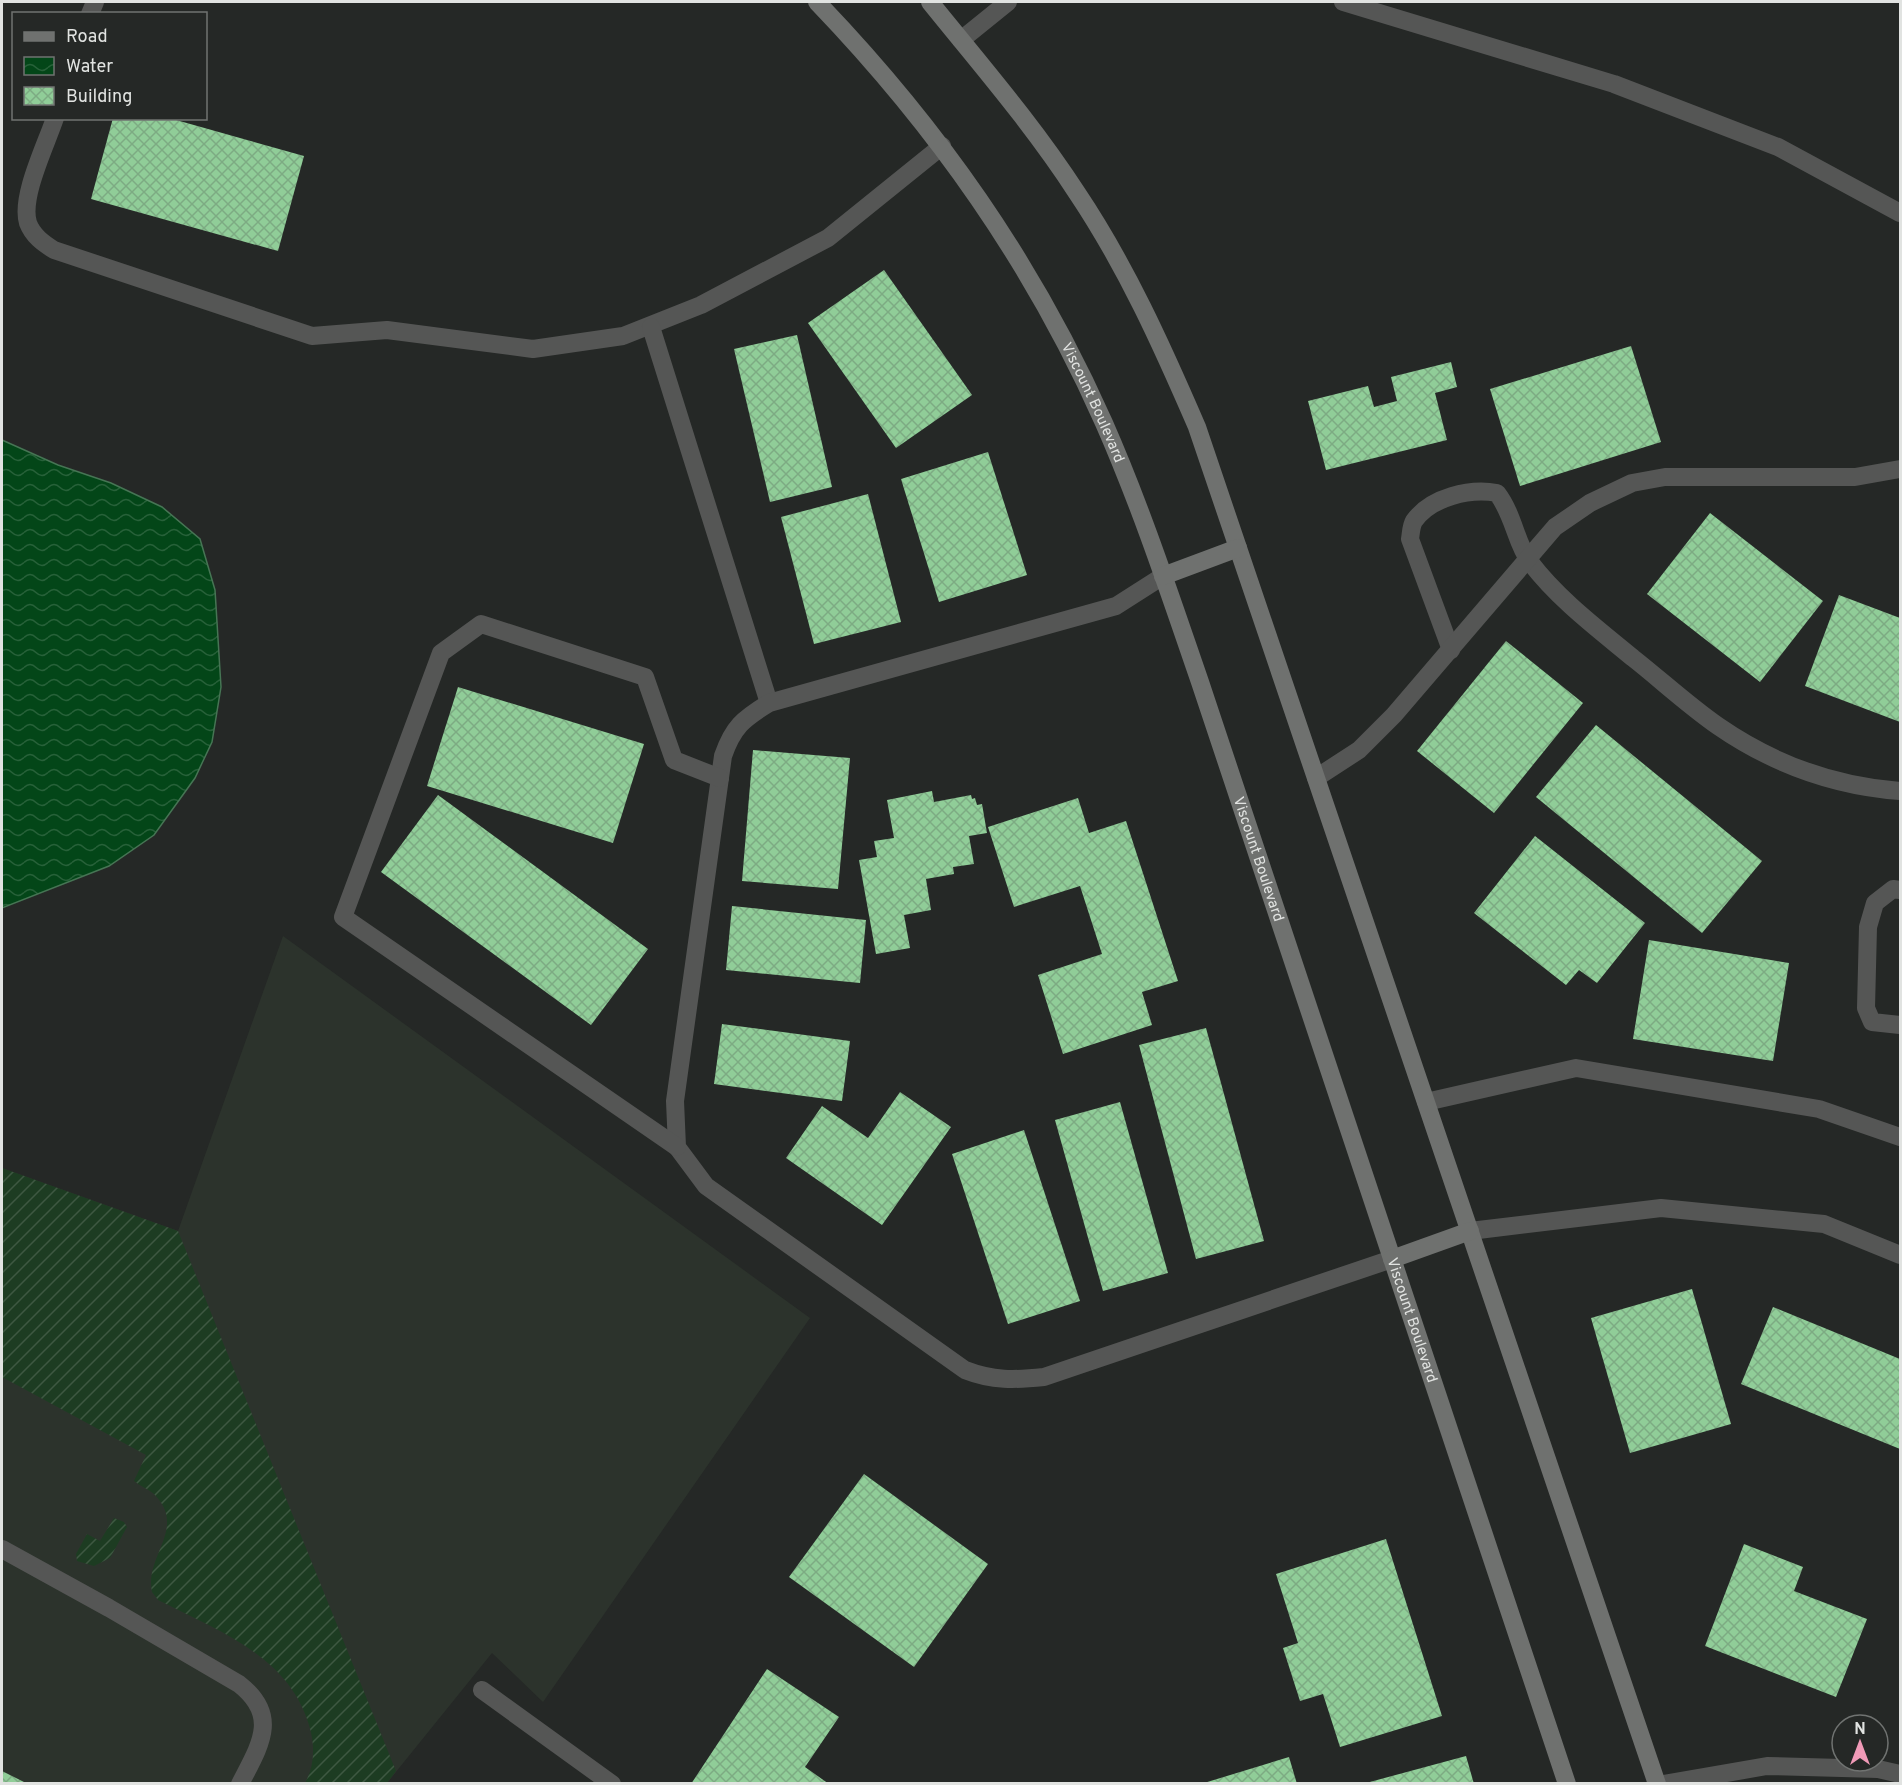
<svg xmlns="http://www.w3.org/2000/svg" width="1902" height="1785" viewBox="0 0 1902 1785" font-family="Overpass,sans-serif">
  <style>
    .built { fill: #2c332c }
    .garden { fill: url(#garden-furrows) }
    .water { fill: url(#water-waves); stroke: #467554; stroke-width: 1.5 }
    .building { fill: url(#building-cross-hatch) }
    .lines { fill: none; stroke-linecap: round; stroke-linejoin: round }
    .lane { stroke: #555655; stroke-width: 18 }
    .secondary { stroke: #6f716f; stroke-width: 18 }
    .labels { text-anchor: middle; stroke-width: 6; stroke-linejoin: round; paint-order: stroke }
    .street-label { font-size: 15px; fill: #e1e3e1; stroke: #252826 }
  </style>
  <defs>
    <pattern id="garden-furrows" width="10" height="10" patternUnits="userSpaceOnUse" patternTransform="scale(1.5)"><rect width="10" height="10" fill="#1d3c22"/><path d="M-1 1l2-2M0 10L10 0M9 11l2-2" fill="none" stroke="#3e5842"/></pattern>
    <pattern id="water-waves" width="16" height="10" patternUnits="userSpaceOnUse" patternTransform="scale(1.5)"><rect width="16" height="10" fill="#034618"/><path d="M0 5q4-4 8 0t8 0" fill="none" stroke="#276139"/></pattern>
    <pattern id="building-cross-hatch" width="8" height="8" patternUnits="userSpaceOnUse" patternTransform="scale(1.5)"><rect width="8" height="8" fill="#90cd98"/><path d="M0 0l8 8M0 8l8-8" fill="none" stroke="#7dab83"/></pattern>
  </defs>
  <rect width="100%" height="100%" fill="#252826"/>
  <polygon class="built" points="283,936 810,1318 543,1702 492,1653 387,1783 2,1784 2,1168 178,1231"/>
  <g class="garden">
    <path d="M2,1168L178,1231L396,1771L387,1783H305C315,1765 315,1745 309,1725C289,1656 217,1630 158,1600L152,1592C144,1556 188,1528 154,1494C148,1489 140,1486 134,1481L146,1455L2,1377Z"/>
    <polygon points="114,1518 124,1522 127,1527 110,1558 94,1566 77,1561 76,1554 87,1534 100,1541"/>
  </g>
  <polygon class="water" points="2,440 58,465 111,483 162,507 200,539 215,590 221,687 212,742 195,778 154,835 109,866 2,908"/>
  <g class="building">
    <polygon points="113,118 169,118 304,156 278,251 91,199"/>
    <polygon points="884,270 972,395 896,448 808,323"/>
    <polygon points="797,335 832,487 770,502 734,349"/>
    <polygon points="1631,346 1661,442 1520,486 1490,389"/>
    <polygon points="1451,362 1457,387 1435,393 1447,440 1326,470 1308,401 1368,386 1374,407 1397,401 1391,377"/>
    <polygon points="988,452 1027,575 939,602 901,479"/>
    <polygon points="868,494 901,622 814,644 781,517"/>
    <polygon points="1710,513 1823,601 1760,682 1647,594"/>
    <polygon points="1839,595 1900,618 1900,722 1805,686"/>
    <polygon points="1506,641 1583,703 1494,813 1417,751"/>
    <polygon points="458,687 644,744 613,843 427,786"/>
    <polygon points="1596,725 1762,861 1702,933 1536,797"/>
    <polygon points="753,750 850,758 838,889 742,881"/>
    <polygon points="932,791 934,802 971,795 972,799 975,798 977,805 982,804 987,833 969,836 974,864 953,867 954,874 926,879 931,910 904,915 910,948 876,954 859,860 877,857 874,841 894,838 887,800"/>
    <polygon points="438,795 648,949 591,1025 381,872"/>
    <polygon points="1078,798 1089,833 1126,821 1178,981 1142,992 1152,1025 1063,1054 1038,975 1102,954 1080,886 1014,907 988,827"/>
    <polygon points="1535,836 1645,923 1597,983 1579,970 1566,985 1474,913"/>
    <polygon points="732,906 866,920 860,983 726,970"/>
    <polygon points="1649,940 1789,963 1773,1061 1633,1039"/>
    <polygon points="722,1024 850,1041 842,1101 714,1084"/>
    <polygon points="1206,1028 1264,1241 1196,1259 1139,1045"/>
    <polygon points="900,1092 951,1127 882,1225 786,1158 822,1106 868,1138"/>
    <polygon points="1120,1102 1168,1273 1103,1291 1055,1120"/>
    <polygon points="1024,1130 1080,1301 1008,1324 952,1154"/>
    <polygon points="1692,1289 1731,1424 1630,1453 1591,1318"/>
    <polygon points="1773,1307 1900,1359 1900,1449 1741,1384"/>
    <polygon points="864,1474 988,1564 914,1667 789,1577"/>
    <polygon points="1386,1539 1442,1716 1340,1747 1323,1694 1300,1701 1283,1648 1298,1643 1276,1574"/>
    <polygon points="1744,1544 1803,1567 1794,1591 1867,1619 1836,1697 1705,1646"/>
    <polygon points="767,1669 839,1717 805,1767 829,1784 691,1784"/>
    <polygon points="1466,1756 1474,1784 1366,1784 1366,1783"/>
    <polygon points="1289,1757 1297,1784 1204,1784 1204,1783"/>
    <polygon points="2,1771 28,1784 2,1784"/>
  </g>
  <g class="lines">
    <g class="lane">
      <polyline points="1343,2 1614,84 1778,147 1900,213"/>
      <polyline points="90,14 95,2"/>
      <polyline points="961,40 1008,2"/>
      <path d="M55,118C46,145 20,197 28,223C33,236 43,243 54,250L312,336L387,330L533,349L623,336L701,305L828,238L942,146"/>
      <polyline points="651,327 769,703"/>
      <path d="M1163,576L1116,606L769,703C743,719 733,727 723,756L675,1101L677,1147L706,1186L965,1370C993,1381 1015,1380 1044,1377L1392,1259"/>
      <path d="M1451,650L1410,539C1411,533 1411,526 1414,521C1431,497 1470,488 1497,493C1514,515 1516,544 1530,562C1558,599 1598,629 1633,658C1661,680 1689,706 1718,726C1773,764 1835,786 1900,791"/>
      <polyline points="1316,778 1359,750 1394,715 1555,527 1590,503 1632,483 1665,477 1855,477 1900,469"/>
      <polyline points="1900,890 1893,889 1875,903 1868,927 1866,1008 1872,1022 1900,1025"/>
      <polyline points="1426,1102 1576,1068 1819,1109 1900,1137"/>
      <polyline points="677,1147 343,917 441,653 481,624 645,677 674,760 720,778"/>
      <polyline points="1470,1231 1661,1208 1824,1224 1900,1255"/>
      <path d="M2,1549L109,1608L239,1684C280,1716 260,1745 240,1784"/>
      <polyline points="482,1690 612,1784"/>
      <polyline points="1663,1784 1767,1766 1878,1769 1900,1774"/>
    </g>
    <g class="secondary">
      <path id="s1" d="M817,2C937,127 1033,263 1104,423C1141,507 1170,595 1200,682L1567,1784"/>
      <path d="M930,2C980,64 1033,125 1077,193C1126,266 1162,346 1197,427L1657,1784"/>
      <polyline points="1163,576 1238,548"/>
      <polyline points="1392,1259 1470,1231"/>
    </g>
  </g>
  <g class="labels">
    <g class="street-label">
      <text dy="5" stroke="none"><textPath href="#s1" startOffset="489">Viscount Boulevard</textPath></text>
      <text dy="5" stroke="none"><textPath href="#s1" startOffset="975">Viscount Boulevard</textPath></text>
      <text dy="5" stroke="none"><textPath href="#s1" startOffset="1461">Viscount Boulevard</textPath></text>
    </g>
  </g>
  <rect width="1902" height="1785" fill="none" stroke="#e1e3e1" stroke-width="6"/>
  <rect x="12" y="12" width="195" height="108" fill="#252826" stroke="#707371" stroke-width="1.5"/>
  <rect x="24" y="32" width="30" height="9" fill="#6f716f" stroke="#707371" stroke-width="1.5"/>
  <text x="66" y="42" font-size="18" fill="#e1e3e1">Road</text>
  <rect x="24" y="57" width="30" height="18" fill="url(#water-waves)" stroke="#707371" stroke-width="1.5"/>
  <text x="66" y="72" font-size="18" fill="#e1e3e1">Water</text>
  <rect x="24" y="87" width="30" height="18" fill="url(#building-cross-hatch)" stroke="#707371" stroke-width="1.5"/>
  <text x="66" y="102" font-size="18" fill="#e1e3e1">Building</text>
  <g transform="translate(1860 1743)"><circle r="28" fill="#252826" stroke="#707371" stroke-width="1.5"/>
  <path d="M0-4.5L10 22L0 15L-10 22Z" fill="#f09ab7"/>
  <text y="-9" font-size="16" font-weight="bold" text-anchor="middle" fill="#e1e3e1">N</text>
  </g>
</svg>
